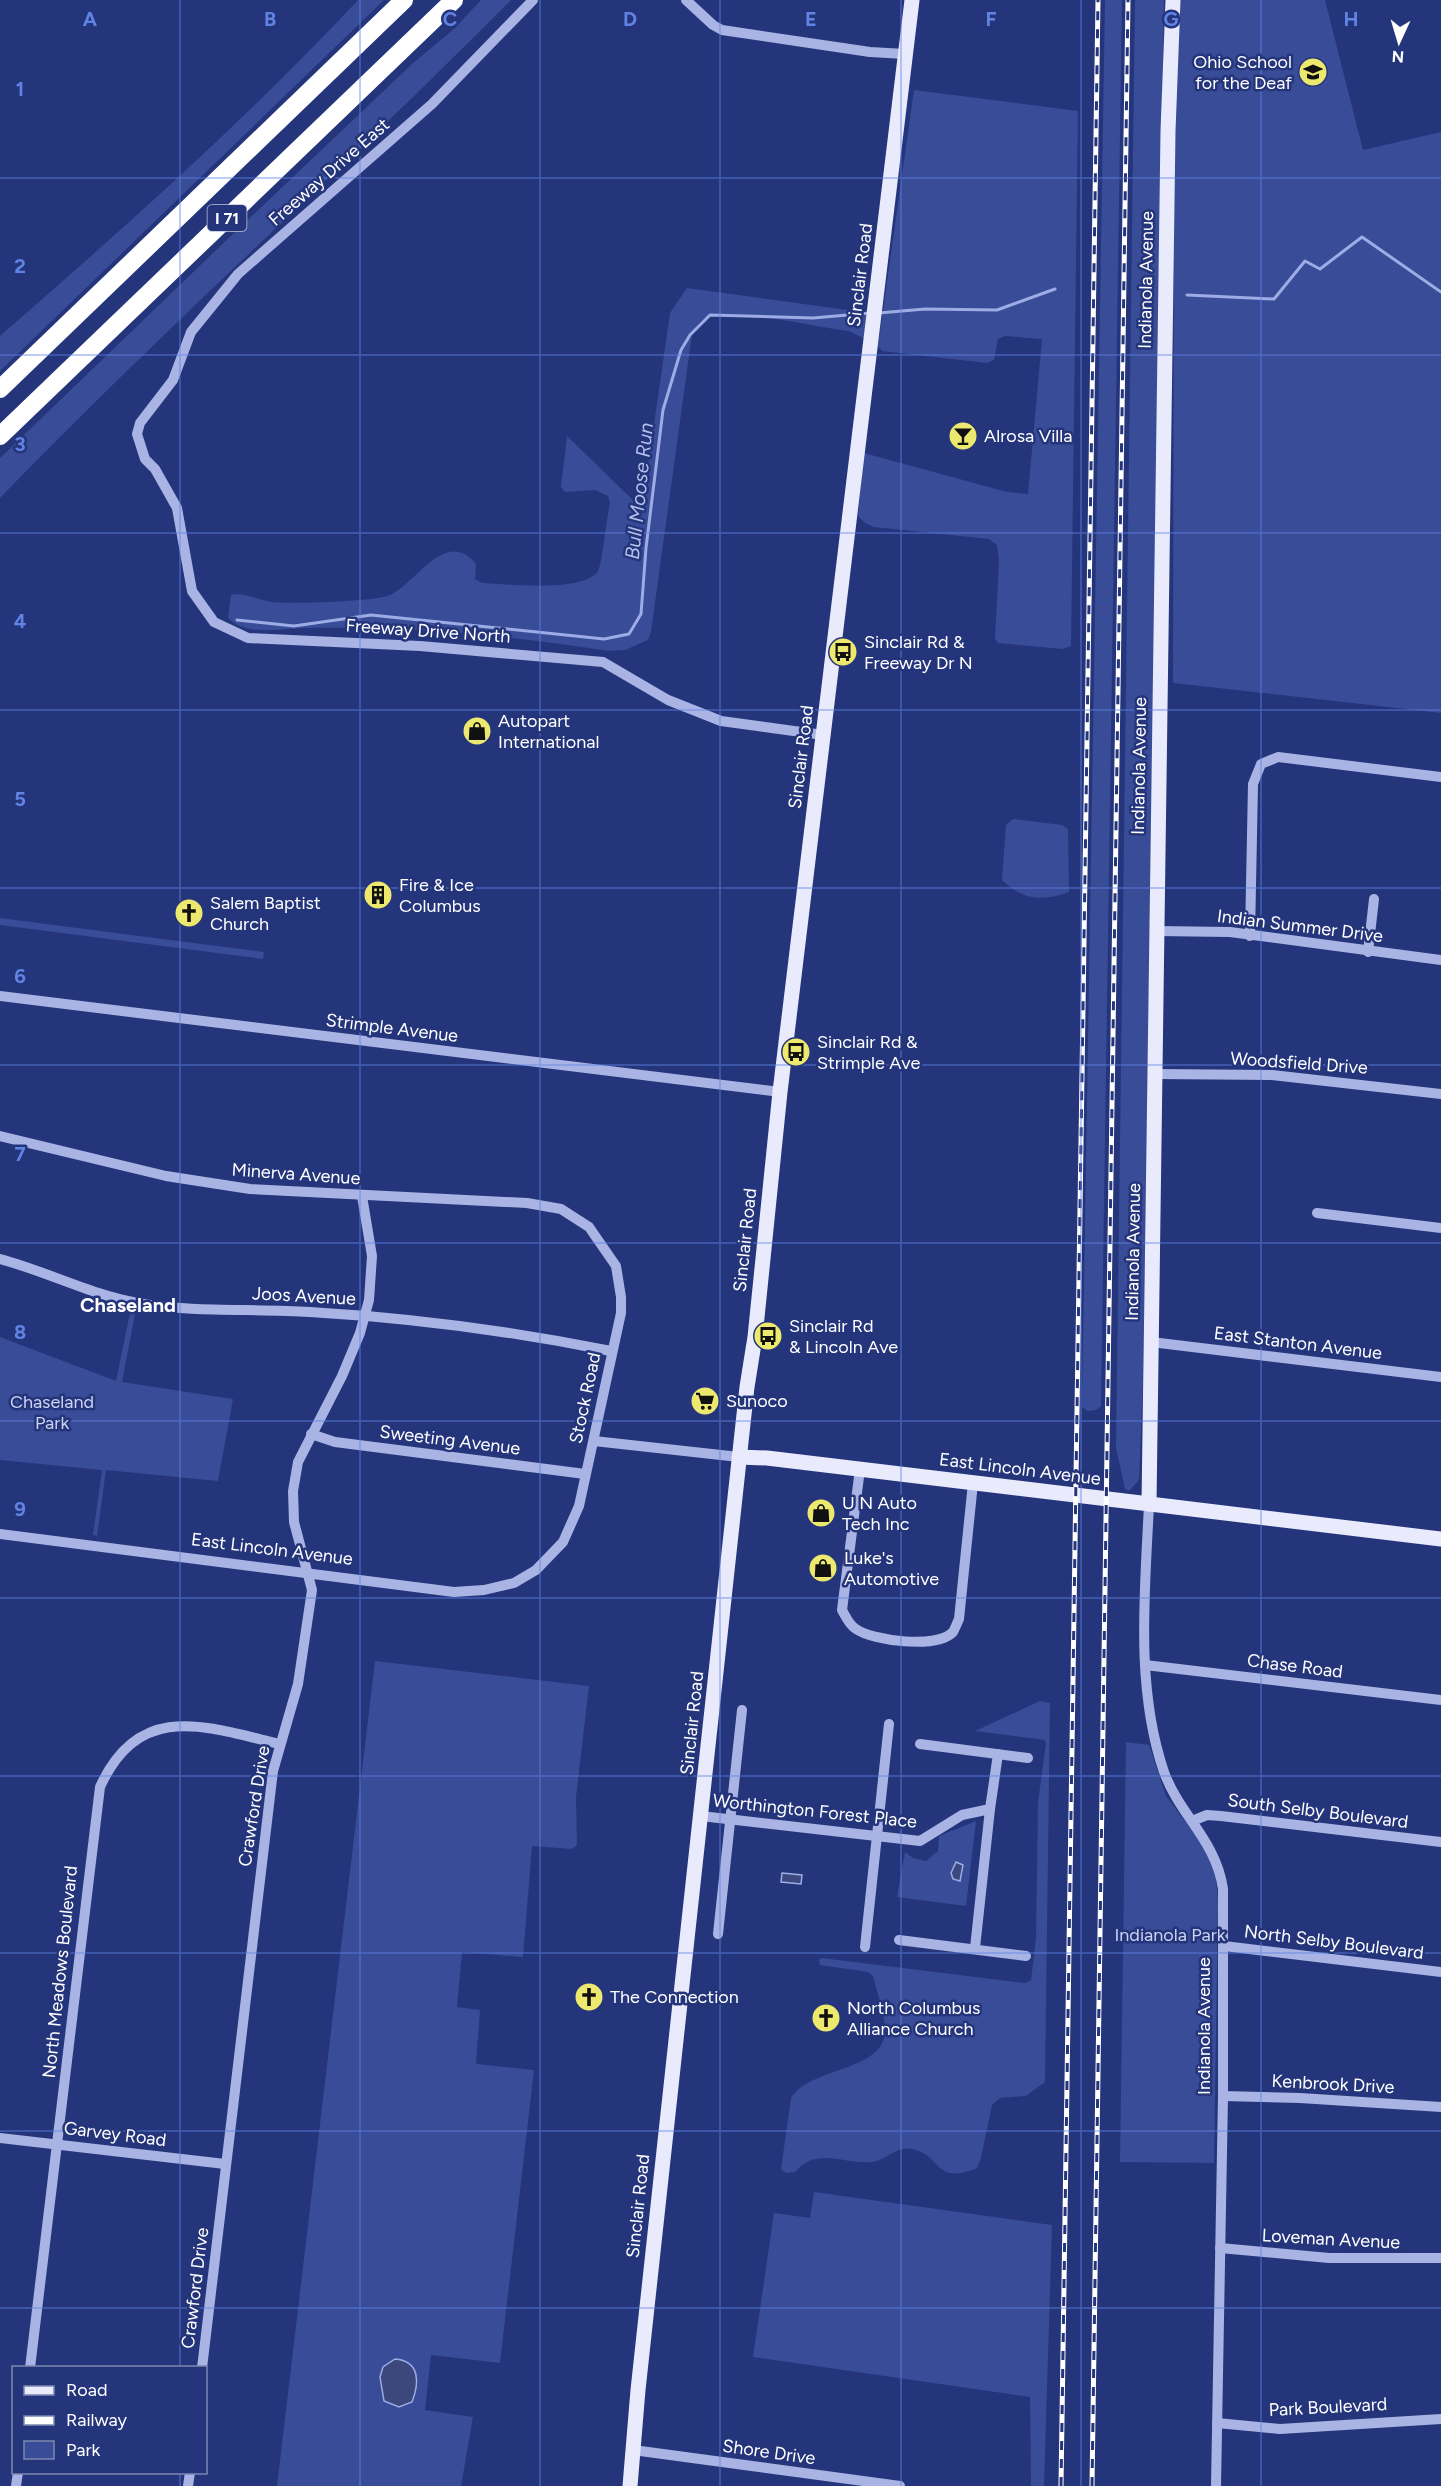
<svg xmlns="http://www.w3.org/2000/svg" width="1441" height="2486" viewBox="0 0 1441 2486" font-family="Figtree,sans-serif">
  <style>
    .green { fill: #394c98 }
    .water { fill: #3c477b; stroke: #9dace5; stroke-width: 1.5 }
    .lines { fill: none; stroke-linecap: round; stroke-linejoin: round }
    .stream { stroke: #9dace5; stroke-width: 3 }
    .minor { stroke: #a9b4e4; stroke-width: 10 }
    .major { stroke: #e9ebfc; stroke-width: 15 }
    .highway { stroke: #fff; stroke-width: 18 }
    .rail-casing { stroke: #fff; stroke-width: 5 }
    .rail { stroke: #25357b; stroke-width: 3; stroke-dasharray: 9; stroke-linecap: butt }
    .grid { fill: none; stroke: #6183e4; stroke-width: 1.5; stroke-opacity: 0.55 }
    .labels { text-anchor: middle; stroke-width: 5; stroke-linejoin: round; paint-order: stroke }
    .shield { fill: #25357b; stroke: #bec2d7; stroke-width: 1.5 }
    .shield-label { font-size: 16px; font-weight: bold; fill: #fff }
    .poi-label { font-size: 18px; fill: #fff; stroke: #25357b; text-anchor: start }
    .street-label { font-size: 18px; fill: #fff; stroke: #25357b }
    .park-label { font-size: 18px; fill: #ccd3f3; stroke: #25357b }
    .water-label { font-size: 20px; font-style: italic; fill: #b4bfec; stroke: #25357b }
    .neighbourhood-label { font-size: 20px; font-weight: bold; fill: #fff; stroke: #25357b }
    .grid-label { font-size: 20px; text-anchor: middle; font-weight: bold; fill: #6183e4; stroke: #25357b; stroke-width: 5; stroke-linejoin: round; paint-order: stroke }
  </style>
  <rect width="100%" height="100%" fill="#25357b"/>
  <g class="green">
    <path d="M358,0H384L0,371V336C124,228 246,120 358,0Z"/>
    <path d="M481,0H511C344,169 165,327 0,498V458L236,231L412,64L455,28Z"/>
    <polygon points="1105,0 1122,0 1101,1406 1096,1410 1088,1411 1082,1407"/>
    <polygon points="1135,0 1164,0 1143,1381 1139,1480 1129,1491 1125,1489 1116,1448"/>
    <polygon points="1178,0 1325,0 1363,150 1441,132 1441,713 1173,683 1174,144"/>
    <polygon points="914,90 1078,111 1071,646 1063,649 998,643 995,639 999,560 997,545 989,539 874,527 865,523 858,516 864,453 1007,492 1028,494 1042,339 1005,336 998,339 994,360 987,363 882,351 878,346"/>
    <path d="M687,288L869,313L865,339L849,331C818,328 728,305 704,319C699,322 695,329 692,334L651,632L648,640L625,650L609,651C508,635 410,626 307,628C283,628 246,637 228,618L231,595C244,592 257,600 271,602C291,604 373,602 390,595C417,583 445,527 476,564L475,579L482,583C506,584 584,593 598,571C602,565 607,515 610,503L608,496L595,490L565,492L561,487L567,436L637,504L643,501L670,313Z"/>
    <path d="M1013,819L1062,825L1068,829L1069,892C1043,902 1022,900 1002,880L1006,825Z"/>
    <polygon points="0,918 264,952 263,959 0,925"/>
    <polygon points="130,1313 135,1314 122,1382 233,1399 218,1481 106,1470 97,1536 93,1535 102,1470 0,1460 0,1337 116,1381"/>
    <polygon points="375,1661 589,1686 576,1797 577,1845 572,1849 532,1846 523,1957 462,1952 457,2007 480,2010 476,2064 534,2070 500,2363 431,2355 425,2410 473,2417 461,2486 277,2486"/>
    <path d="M1040,1701L1050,1703L1045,2082L1026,2096L1000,2098L992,2105L981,2158L977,2168C933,2186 943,2155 912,2149C897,2146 886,2160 873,2162C842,2165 818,2146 795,2172L786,2173L781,2169L791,2098C810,2066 890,2072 885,2026C883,2009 877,1992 873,1976L868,1972L820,1965L819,1960L822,1958L1025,1983L1031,1980L1036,1939L1038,1802L1046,1744L1045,1740L975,1731Z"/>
    <polygon points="1126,1742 1149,1745 1166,1796 1198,1838 1210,1860 1216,1879 1218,1901 1214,2163 1120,2162"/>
    <polygon points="976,1821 966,1906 897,1897 905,1852 913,1858 926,1861 938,1851 939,1836"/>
    <polygon points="814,2192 1052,2225 1044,2486 1031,2486 1030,2397 753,2357 774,2213 810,2218"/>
  </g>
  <g class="water">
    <polygon points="956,1862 963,1865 960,1881 953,1879 951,1873"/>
    <polygon points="782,1873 802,1875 801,1884 781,1882"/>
    <path d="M395,2359C421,2361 419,2384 412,2402L399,2407L384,2401L380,2377L383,2367Z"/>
  </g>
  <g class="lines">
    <g class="stream">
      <polyline points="1187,295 1274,299 1305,261 1320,269 1362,237 1441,292"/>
      <polyline points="879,313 925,309 997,310 1055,289"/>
      <polyline points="237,620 294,626 371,615 604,639 629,634 641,614 646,548 663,410 681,350 690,335 710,315 813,318 870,313"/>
    </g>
    <g class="minor">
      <polyline points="533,0 432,104 238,274 191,332 173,380 140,423 137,434 145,459 155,469 177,508 192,591 214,622 248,638 420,646 603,662 668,700 721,721 823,735"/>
      <polyline points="686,0 713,25 722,30 870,52 905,54"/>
      <polyline points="1156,931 1230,932 1441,960"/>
      <polyline points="1250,936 1253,784 1261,764 1278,757 1441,777"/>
      <polyline points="1368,952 1374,899"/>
      <polyline points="0,996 780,1092"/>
      <polyline points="1154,1074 1272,1075 1441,1094"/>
      <polyline points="0,1136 166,1176 250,1189 527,1203 561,1209 589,1227 616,1266 621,1297 621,1313 579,1506 563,1542 536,1570 514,1583 484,1590 454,1592 0,1534"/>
      <polyline points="1317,1213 1441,1228"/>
      <path d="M0,1259C46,1271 91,1295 138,1303C195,1313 253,1308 310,1312C412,1318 512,1331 611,1351"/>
      <polyline points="1151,1342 1441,1377"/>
      <polyline points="311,1434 335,1442 585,1474"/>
      <polyline points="594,1441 739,1457"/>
      <path d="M860,1469L842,1610C846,1617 849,1625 856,1629C873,1641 937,1649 953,1632C955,1629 957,1623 959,1619L973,1483"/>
      <path d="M1149,1504C1145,1592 1135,1687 1164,1772C1180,1816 1216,1840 1223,1889V2096L1216,2486"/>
      <polyline points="1145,1665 1441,1700"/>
      <polyline points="920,1744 1028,1758"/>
      <polyline points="701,1816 920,1841 962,1815 990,1809 998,1754"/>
      <polyline points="1192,1821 1207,1815 1221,1816 1441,1842"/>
      <polyline points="718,1934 742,1710"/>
      <polyline points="899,1940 1026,1956"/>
      <polyline points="1224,1946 1441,1972"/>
      <polyline points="865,1947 889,1724"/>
      <polyline points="975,1948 990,1809"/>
      <polyline points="1223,2096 1300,2098 1441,2107"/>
      <polyline points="0,2138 225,2164"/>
      <polyline points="1220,2248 1329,2258 1441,2258"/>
      <path d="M30,2368L100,1787C139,1701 205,1726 279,1744"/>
      <polyline points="202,2368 273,1771 298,1684 312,1590 294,1522 293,1491 298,1462 342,1376 360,1333 369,1300 372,1256 362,1196"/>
      <polyline points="1217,2423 1280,2429 1441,2419"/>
      <polyline points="633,2450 900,2486"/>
      <polyline points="16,2486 18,2472"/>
      <polyline points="188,2486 190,2472"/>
    </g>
    <g class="major">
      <polyline points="739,1457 767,1458 1441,1539"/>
      <polyline points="1149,1504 1168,131 1173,0"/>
      <polyline points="630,2486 638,2390 747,1387 755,1337 780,1092 912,0"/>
    </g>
    <g class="highway">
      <polyline points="0,389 404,0"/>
      <polyline points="0,436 454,0"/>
    </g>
    <g class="rail-casing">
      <g id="rail">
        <polyline points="1061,2486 1098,0"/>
        <polyline points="1092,2486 1128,0"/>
      </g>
    </g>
    <use href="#rail" class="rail"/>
  </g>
  <path class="grid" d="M180,0V2368M360,0V2486M540,0V2486M720,0V2486M901,0V2486M1081,0V2486M1261,0V2486M0,178H1441M0,355H1441M0,533H1441M0,710H1441M0,888H1441M0,1065H1441M0,1243H1441M0,1421H1441M0,1598H1441M0,1776H1441M0,1953H1441M0,2131H1441M0,2308H1441M180,2472V2486"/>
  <defs>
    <g id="school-disc" transform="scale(1.5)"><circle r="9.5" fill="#ede96e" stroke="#25357b"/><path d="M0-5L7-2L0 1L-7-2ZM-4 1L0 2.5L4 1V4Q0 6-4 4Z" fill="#111"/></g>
    <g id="bar-disc" transform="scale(1.5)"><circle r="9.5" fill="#ede96e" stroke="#25357b"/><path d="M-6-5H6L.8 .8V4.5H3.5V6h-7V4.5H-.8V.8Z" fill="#111"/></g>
    <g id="bus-disc" transform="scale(1.5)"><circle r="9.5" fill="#ede96e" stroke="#25357b"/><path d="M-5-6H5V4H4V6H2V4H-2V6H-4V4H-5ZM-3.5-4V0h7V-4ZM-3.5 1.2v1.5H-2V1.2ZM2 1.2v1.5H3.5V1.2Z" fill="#111"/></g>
    <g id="shop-disc" transform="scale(1.5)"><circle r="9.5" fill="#ede96e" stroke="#25357b"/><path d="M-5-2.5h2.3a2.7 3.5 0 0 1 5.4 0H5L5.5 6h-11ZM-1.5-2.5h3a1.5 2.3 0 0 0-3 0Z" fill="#111"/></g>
    <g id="building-disc" transform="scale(1.5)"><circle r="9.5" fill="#ede96e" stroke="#25357b"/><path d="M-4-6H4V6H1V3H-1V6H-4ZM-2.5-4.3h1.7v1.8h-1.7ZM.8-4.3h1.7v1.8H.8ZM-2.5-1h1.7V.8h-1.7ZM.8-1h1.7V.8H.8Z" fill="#111"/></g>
    <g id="church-disc" transform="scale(1.5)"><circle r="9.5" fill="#ede96e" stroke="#25357b"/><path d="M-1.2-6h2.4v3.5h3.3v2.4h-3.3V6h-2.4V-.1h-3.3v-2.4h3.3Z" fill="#111"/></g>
    <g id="supermarket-disc" transform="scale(1.5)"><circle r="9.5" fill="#ede96e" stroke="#25357b"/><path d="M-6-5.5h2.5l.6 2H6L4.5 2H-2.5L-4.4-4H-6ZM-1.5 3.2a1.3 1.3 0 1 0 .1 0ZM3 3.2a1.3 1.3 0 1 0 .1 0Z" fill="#111"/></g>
  </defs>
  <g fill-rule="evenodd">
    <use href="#school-disc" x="1313" y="72"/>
    <use href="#bar-disc" x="963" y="436"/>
    <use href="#bus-disc" x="843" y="652"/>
    <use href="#shop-disc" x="477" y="731"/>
    <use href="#building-disc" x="378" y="895"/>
    <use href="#church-disc" x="189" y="913"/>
    <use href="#bus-disc" x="796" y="1052"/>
    <use href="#bus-disc" x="768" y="1336"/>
    <use href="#supermarket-disc" x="705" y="1401"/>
    <use href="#shop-disc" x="821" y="1513"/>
    <use href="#shop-disc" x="823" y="1568"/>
    <use href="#church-disc" x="589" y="1997"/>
    <use href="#church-disc" x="826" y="2018"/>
  </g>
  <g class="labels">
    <rect class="shield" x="207.5" y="205" width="39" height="26" rx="4.5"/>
    <g class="shield-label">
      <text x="227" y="224">I 71</text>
    </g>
    <g class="poi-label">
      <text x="1292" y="68" text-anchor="end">Ohio School<tspan x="1292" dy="21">for the Deaf</tspan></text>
      <text x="984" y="442">Alrosa Villa</text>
      <text x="864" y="648">Sinclair Rd &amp;<tspan x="864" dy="21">Freeway Dr N</tspan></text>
      <text x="498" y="727">Autopart<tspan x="498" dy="21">International</tspan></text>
      <text x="399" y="891">Fire &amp; Ice<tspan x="399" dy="21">Columbus</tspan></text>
      <text x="210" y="909">Salem Baptist<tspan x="210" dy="21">Church</tspan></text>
      <text x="817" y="1048">Sinclair Rd &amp;<tspan x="817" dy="21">Strimple Ave</tspan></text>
      <text x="789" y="1332">Sinclair Rd<tspan x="789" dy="21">&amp; Lincoln Ave</tspan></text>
      <text x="726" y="1407">Sunoco</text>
      <text x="842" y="1509">U N Auto<tspan x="842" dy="21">Tech Inc</tspan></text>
      <text x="844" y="1564">Luke's<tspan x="844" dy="21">Automotive</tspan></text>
      <text x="610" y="2003">The Connection</text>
      <text x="847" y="2014">North Columbus<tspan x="847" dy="21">Alliance Church</tspan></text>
    </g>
    <g class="street-label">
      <text transform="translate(329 172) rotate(-41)" y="6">Freeway Drive East</text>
      <text transform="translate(860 275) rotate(-83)" y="6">Sinclair Road</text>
      <text transform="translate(1146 280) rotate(-89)" y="6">Indianola Avenue</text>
      <text transform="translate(428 631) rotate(4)" y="6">Freeway Drive North</text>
      <text transform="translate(801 757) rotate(-83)" y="6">Sinclair Road</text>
      <text transform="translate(1139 766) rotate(-89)" y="6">Indianola Avenue</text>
      <text transform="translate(1300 926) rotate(7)" y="6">Indian Summer Drive</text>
      <text transform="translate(392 1028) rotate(7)" y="6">Strimple Avenue</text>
      <text transform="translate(1299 1063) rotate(4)" y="6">Woodsfield Drive</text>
      <text transform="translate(296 1174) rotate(4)" y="6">Minerva Avenue</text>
      <text transform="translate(745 1240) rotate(-84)" y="6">Sinclair Road</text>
      <text transform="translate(1133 1252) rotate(-89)" y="6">Indianola Avenue</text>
      <text transform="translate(304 1296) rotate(3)" y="6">Joos Avenue</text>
      <text transform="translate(1298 1343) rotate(7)" y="6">East Stanton Avenue</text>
      <text transform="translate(585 1398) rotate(-78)" y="6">Stock Road</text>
      <text transform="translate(450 1440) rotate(7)" y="6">Sweeting Avenue</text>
      <text transform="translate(1020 1469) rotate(7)" y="6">East Lincoln Avenue</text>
      <text transform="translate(272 1549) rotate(7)" y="6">East Lincoln Avenue</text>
      <text transform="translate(1295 1666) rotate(7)" y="6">Chase Road</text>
      <text transform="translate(692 1723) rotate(-84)" y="6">Sinclair Road</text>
      <text transform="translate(254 1806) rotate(-81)" y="6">Crawford Drive</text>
      <text transform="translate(815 1811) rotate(6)" y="6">Worthington Forest Place</text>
      <text transform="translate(1318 1811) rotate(7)" y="6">South Selby Boulevard</text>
      <text transform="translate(1334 1942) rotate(7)" y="6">North Selby Boulevard</text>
      <text transform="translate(60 1972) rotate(-84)" y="6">North Meadows Boulevard</text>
      <text transform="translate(1204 2026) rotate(-90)" y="6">Indianola Avenue</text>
      <text transform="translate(1333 2084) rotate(3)" y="6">Kenbrook Drive</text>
      <text transform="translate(115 2134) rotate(7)" y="6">Garvey Road</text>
      <text transform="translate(638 2206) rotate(-84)" y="6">Sinclair Road</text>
      <text transform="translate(1331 2239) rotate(3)" y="6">Loveman Avenue</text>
      <text transform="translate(195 2288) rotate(-83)" y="6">Crawford Drive</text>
      <text transform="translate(1328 2407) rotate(-3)" y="6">Park Boulevard</text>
      <text transform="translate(769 2452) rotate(8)" y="6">Shore Drive</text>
    </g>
    <g class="park-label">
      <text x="52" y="1408">Chaseland<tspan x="52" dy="21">Park</tspan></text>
      <text x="1170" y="1941">Indianola Park</text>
    </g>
    <g class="water-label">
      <text transform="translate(639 491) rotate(-84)" y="7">Bull Moose Run</text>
    </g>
    <g class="neighbourhood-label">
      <text x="128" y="1312">Chaseland</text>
    </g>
  </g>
  <g class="grid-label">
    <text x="90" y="26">A</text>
    <text x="270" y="26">B</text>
    <text x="450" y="26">C</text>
    <text x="630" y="26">D</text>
    <text x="811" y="26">E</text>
    <text x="991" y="26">F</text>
    <text x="1171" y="26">G</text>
    <text x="1351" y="26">H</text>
    <text x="20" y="96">1</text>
    <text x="20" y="273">2</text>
    <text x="20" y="451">3</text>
    <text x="20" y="628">4</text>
    <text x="20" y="806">5</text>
    <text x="20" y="983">6</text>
    <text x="20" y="1161">7</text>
    <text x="20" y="1339">8</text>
    <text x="20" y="1516">9</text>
  </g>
  <rect x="12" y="2366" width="195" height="108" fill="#25357b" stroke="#7c86b0" stroke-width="1.5"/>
  <rect x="24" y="2386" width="30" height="9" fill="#e9ebfc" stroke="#7c86b0" stroke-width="1.5"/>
  <text x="66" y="2396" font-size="18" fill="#ffffff">Road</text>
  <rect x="24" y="2416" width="30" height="9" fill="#ffffff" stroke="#7c86b0" stroke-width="1.5"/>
  <text x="66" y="2426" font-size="18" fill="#ffffff">Railway</text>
  <rect x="24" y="2441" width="30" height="18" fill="#394c98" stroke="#7c86b0" stroke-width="1.5"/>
  <text x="66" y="2456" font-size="18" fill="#ffffff">Park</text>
  <g transform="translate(1399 42) rotate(184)" stroke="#25357b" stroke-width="4.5" paint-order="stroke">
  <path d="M0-4.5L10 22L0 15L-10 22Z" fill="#ffffff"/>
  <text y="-9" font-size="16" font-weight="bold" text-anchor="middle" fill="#ffffff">N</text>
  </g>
</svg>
